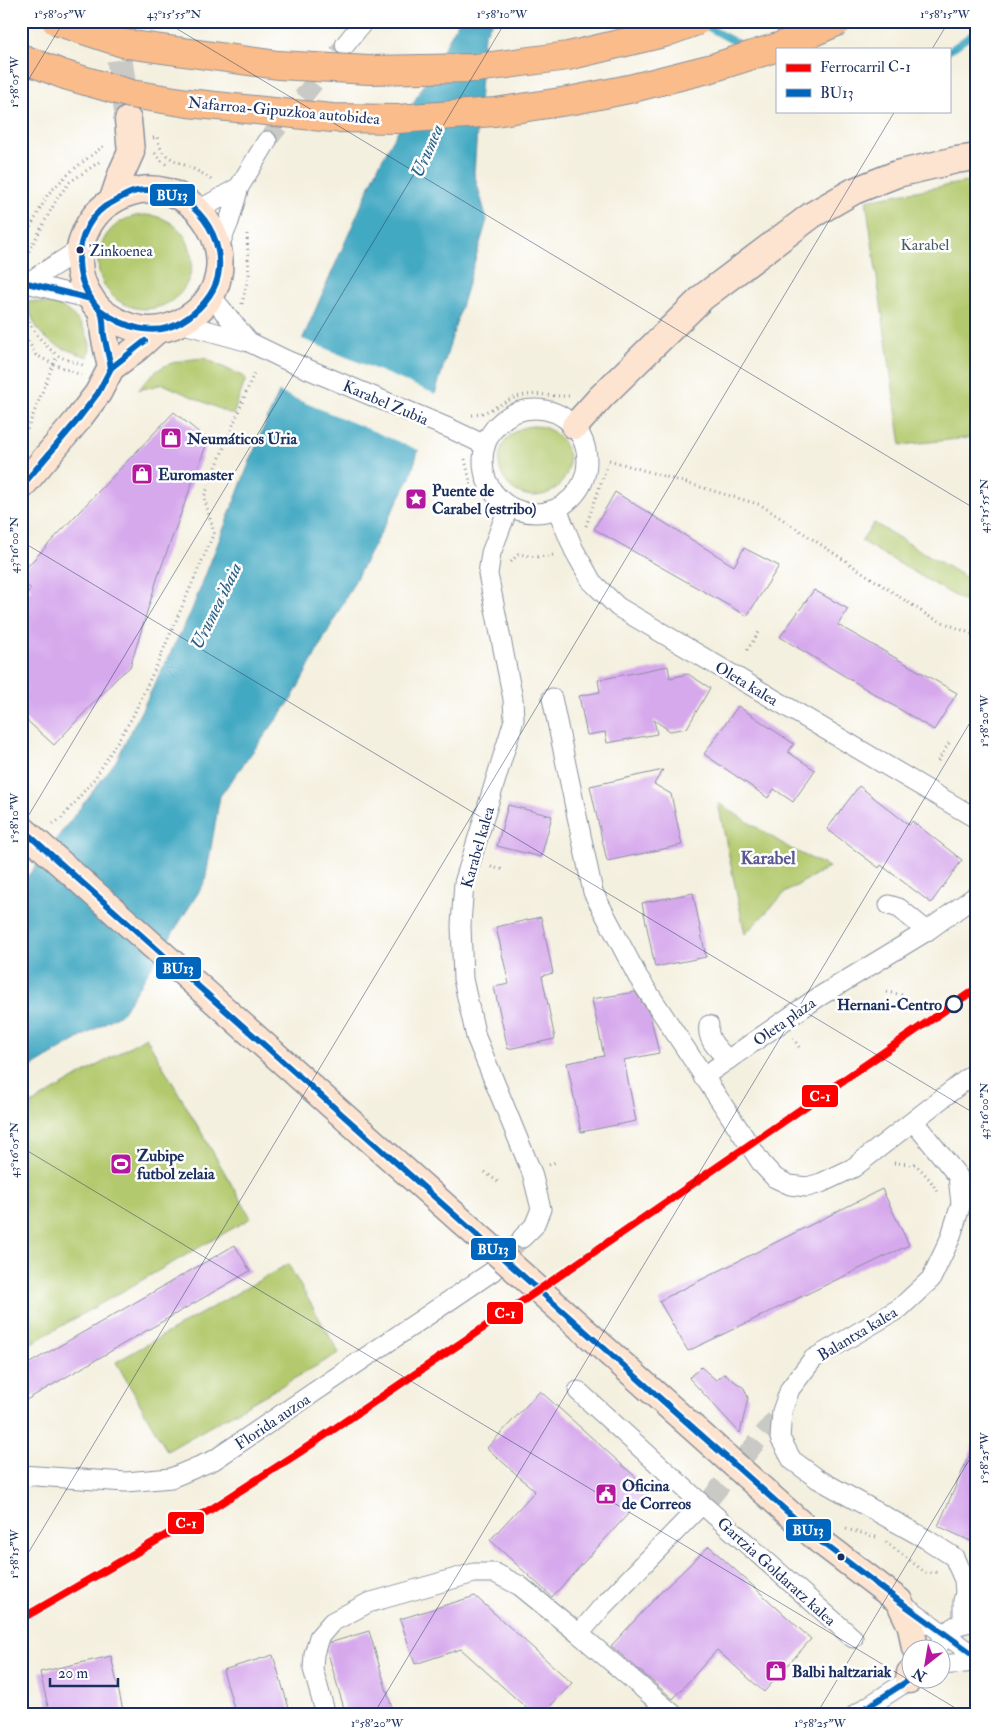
<svg xmlns="http://www.w3.org/2000/svg" width="998" height="1736" viewBox="0 0 998 1736" font-family="'IM FELL Double Pica',serif">
  <style>
    .green { fill: #b3c96d; stroke: #677c66 }
    .water { fill: #42a9c2; stroke: #2e6c90 }
    .pier { fill: #f4f0df }
    .lines { fill: none; stroke-linecap: round; stroke-linejoin: round }
    .stream { stroke: #42a9c2; stroke-width: 7 }
    .building { fill: #d6a8ec }
    .street-tunnel { stroke: #c9c9c5; stroke-width: 19; stroke-dasharray: 19 9; stroke-linecap: butt }
    .secondary-tunnel { stroke: #c9c9c5; stroke-width: 26; stroke-dasharray: 26 13; stroke-linecap: butt }
    .street-casing { stroke: #88909e; stroke-width: 21 }
    .secondary-casing { stroke: #88909e; stroke-width: 29 }
    .highway-casing { stroke: #88909e; stroke-width: 30 }
    .path { stroke: #88909e; stroke-width: 3; stroke-dasharray: 1 4; stroke-linecap: butt }
    .street { stroke: #fff; stroke-width: 19 }
    .secondary { stroke: #fde4d0; stroke-width: 26 }
    .highway { stroke: #f9bc8a; stroke-width: 28 }
    .secondary-bridge-casing { stroke: #88909e; stroke-width: 29; stroke-linecap: butt }
    .highway-bridge-casing { stroke: #88909e; stroke-width: 30; stroke-linecap: butt }
    .secondary-bridge { stroke: #fde4d0; stroke-width: 26 }
    .highway-bridge { stroke: #f9bc8a; stroke-width: 28 }
    .bus-1-casing { stroke: #fff; stroke-width: 10 }
    .bus-1 { stroke: #0065bd; stroke-width: 6 }
    .rail-1-casing { stroke: #fff; stroke-width: 11 }
    .rail-1 { stroke: #f00; stroke-width: 8 }
    .ticks { fill: none; stroke: #1b2f5e; stroke-width: 1; stroke-opacity: 0.45 }
    .bus-dot { fill: #1b2f5e; stroke: #fff; stroke-width: 2 }
    .stop-dot { fill: #fff; stroke: #1b2f5e; stroke-width: 2.5 }
    .labels { text-anchor: middle; stroke-width: 5; stroke-linejoin: round; paint-order: stroke }
    .bus-label { font-size: 15px; fill: #1b2f5e; stroke: #fff; text-anchor: start }
    .street-label { font-size: 16px; fill: #1b2f5e; stroke: #fff }
    .park-label { font-size: 16px; fill: #495d62; stroke: #fff }
    .poi-label { font-size: 16px; font-weight: bold; fill: #1b2f5e; stroke: #fff; text-anchor: start }
    .stop-label { font-size: 16px; font-weight: bold; fill: #1b2f5e; stroke: #fff; text-anchor: end }
    .water-label { font-size: 18px; font-style: italic; fill: #2b6086; stroke: #fff }
    .neighbourhood-label { font-size: 18px; font-weight: bold; fill: #5c5990; stroke: #fff }
    .line-badge { stroke: #fff; stroke-width: 2 }
    .badge-label { font-size: 14px; text-anchor: middle; font-weight: bold; fill: #fff }
    .neatline { fill: none; stroke: #1b2f5e; stroke-width: 2 }
    .ticks-label { font-size: 12px; text-anchor: middle; fill: #1b2f5e }
  </style>
  <rect width="100%" height="100%" fill="#fff"/>
  <filter id="ink" filterUnits="userSpaceOnUse"><feTurbulence type="fractalNoise" baseFrequency=".02" numOctaves="2"/><feDisplacementMap in="SourceGraphic" scale="10" xChannelSelector="R" yChannelSelector="G"/><feConvolveMatrix kernelMatrix="1 2 1 2 8 2 1 2 1" color-interpolation-filters="sRGB"/></filter>
  <filter id="wash" filterUnits="userSpaceOnUse"><feTurbulence type="fractalNoise" baseFrequency=".0096" numOctaves="4" result="noise"/><feDisplacementMap in="SourceGraphic" scale="20" xChannelSelector="R" yChannelSelector="G"/><feGaussianBlur stdDeviation="1.12" result="paint"/><feColorMatrix in="noise" values="0 0 0 0 0 0 0 0 0 0 0 0 0 0 0 0 0 1.4 0 .05"/><feComposite in="paint" operator="in"/></filter>
  <g filter="url(#wash)">
    <rect width="100%" height="100%" fill="#f4f0df"/>
    <g class="green">
      <polygon points="977,180 977,437 901,445 866,200"/>
      <circle cx="145" cy="262" r="47"/>
      <path d="M27,301C38,302 48,303 58,306C73,311 87,329 90,345C90,348 89,353 88,357C53,345 36,341 27,301Z"/>
      <path d="M204,358L246,378L233,415L163,384L139,390C158,363 173,361 204,358Z"/>
      <circle cx="534" cy="461" r="35"/>
      <polygon points="874,523 977,584 977,609 861,541"/>
      <polygon points="718,803 791,849 829,867 786,892 745,934"/>
      <polygon points="146,1037 251,1218 21,1349 21,1110"/>
      <polygon points="288,1264 339,1353 167,1451 116,1362"/>
    </g>
    <polygon class="water" points="459,21 493,21 484,35 474,173 487,220 410,478 291,700 220,796 205,882 122,1013 21,1073 21,885 116,761 191,612 259,438 379,165"/>
    <polygon class="pier" points="300,338 438,395 421,451 277,391"/>
    <g class="lines">
      <g class="stream">
        <polyline points="702,24 748,49"/>
        <polyline points="949,51 977,31"/>
      </g>
    </g>
    <g id="blocks">
      <g class="building">
        <polygon points="174,412 208,440 158,576 130,667 117,678 54,745 21,715 21,600 31,589 21,580 21,573"/>
        <polygon points="615,492 734,566 744,548 779,566 747,616 594,529"/>
        <polygon points="814,590 848,609 838,625 957,693 934,730 780,637"/>
        <polygon points="668,666 670,678 688,674 710,688 687,728 670,731 654,720 657,734 607,743 605,732 587,735 579,696 600,692 598,680"/>
        <polygon points="738,706 794,744 788,752 815,770 793,802 774,789 768,798 704,754"/>
        <polygon points="663,770 654,784 671,794 682,845 607,861 590,786"/>
        <polygon points="859,786 909,825 912,821 962,860 931,903 881,865 879,868 827,829"/>
        <polygon points="508,805 552,816 541,857 497,846"/>
        <polygon points="693,893 706,957 655,967 642,903"/>
        <polygon points="541,917 553,973 542,976 555,1039 508,1049 494,987 509,984 496,927"/>
        <polygon points="635,992 650,1015 659,1053 624,1060 636,1121 581,1132 567,1063 604,1056 592,999"/>
        <polygon points="882,1189 909,1245 688,1351 659,1301"/>
        <polygon points="235,1245 250,1271 21,1403 21,1368"/>
        <polygon points="701,1367 716,1380 724,1374 744,1388 748,1398 740,1433 689,1378"/>
        <polygon points="540,1391 650,1490 552,1597 490,1540 535,1491 487,1448"/>
        <polygon points="977,1438 977,1544 938,1526"/>
        <polygon points="709,1546 811,1639 764,1692 717,1650 673,1699 611,1646 660,1593"/>
        <polygon points="475,1596 572,1683 542,1715 534,1715 461,1649 415,1664 400,1619"/>
        <polygon points="369,1631 394,1715 346,1715 327,1650 329,1643"/>
        <polygon points="273,1655 291,1715 236,1715 223,1670"/>
        <polygon points="111,1656 124,1715 50,1715 40,1672"/>
      </g>
    </g>
  </g>
  <g filter="url(#ink)">
    <use href="#blocks" fill-opacity="0" stroke="#88909e" stroke-width="1"/>
    <g class="lines">
      <g class="street-tunnel">
        <polyline points="267,141 345,45"/>
        <polyline points="495,1268 522,1238"/>
        <polyline points="710,1499 782,1411"/>
      </g>
      <polyline class="secondary-tunnel" points="114,21 127,112"/>
      <g class="street-casing">
        <g id="street">
          <polyline points="345,45 364,21"/>
          <polyline points="196,208 206,206 239,187"/>
          <polyline points="218,248 229,222 239,187 267,141"/>
          <polyline points="27,283 80,249"/>
          <polyline points="21,284 27,283 91,299"/>
          <polyline points="210,295 249,342"/>
          <polyline points="180,323 249,342 286,360 451,429 485,445"/>
          <circle cx="535" cy="461" r="52"/>
          <polyline points="509,506 491,553 488,574 513,699 514,720 464,883 461,925 463,979 476,1037 532,1173 541,1209 534,1226 522,1238"/>
          <polyline points="557,509 574,550 592,582 618,607 977,819"/>
          <polyline points="552,698 593,892 638,977 762,1164 775,1178 790,1185 807,1187 821,1183 853,1168 977,1071"/>
          <polyline points="889,905 899,908 927,931"/>
          <path d="M709,1025C706,1040 719,1050 728,1060"/>
          <polyline points="703,1077 817,998 927,931 977,895"/>
          <polyline points="914,1122 958,1176 961,1204 950,1239 931,1279 900,1308 813,1359 790,1389 782,1411 780,1438 792,1460 818,1479 926,1539 954,1557 964,1580 965,1593 963,1601 963,1623"/>
          <polyline points="578,1391 702,1504 853,1638"/>
          <polyline points="21,1475 126,1482 171,1478 214,1460 493,1271"/>
          <polyline points="900,1603 977,1657"/>
          <polyline points="579,1634 602,1607 702,1504"/>
          <path d="M937,1648C951,1626 951,1625 977,1621"/>
          <polyline points="940,1665 977,1662"/>
          <polyline points="326,1715 313,1669 314,1654 319,1637 332,1622 368,1603 474,1573 495,1573 520,1586 579,1634 674,1715"/>
          <polyline points="855,1715 912,1678"/>
        </g>
      </g>
      <g class="secondary-casing">
        <g id="secondary">
          <polyline points="113,199 122,172 131,152 128,120"/>
          <path d="M100,310C124,329 153,337 181,322C269,277 190,144 106,205C89,218 79,240 79,261C79,275 84,289 92,300C94,304 99,308 101,312C103,319 103,327 104,334C106,346 109,357 111,368"/>
          <polyline points="575,426 601,397 703,297 812,215 854,191 897,174 956,160 977,157"/>
          <polyline points="21,487 76,422 98,393 111,368 136,349 157,330"/>
          <polyline points="820,1541 899,1601 911,1626 915,1648"/>
          <polyline points="909,1680 910,1673"/>
        </g>
      </g>
      <g class="highway-casing">
        <polyline id="highway" points="21,58 65,75"/>
      </g>
      <g class="path">
        <path d="M153,138L157,137C158,141 160,148 163,152C171,162 200,169 211,180"/>
        <polyline points="155,153 159,159 168,166"/>
        <polyline points="21,245 48,194 70,172 106,144"/>
        <polyline points="24,260 58,197 70,182 99,162"/>
        <path d="M22,303C27,323 40,342 56,354C64,360 76,362 85,366"/>
        <polyline points="242,304 249,274 247,234"/>
        <polyline points="21,328 36,355 53,364 81,375"/>
        <path d="M472,415C490,414 503,400 520,396C537,392 553,397 569,396"/>
        <polyline points="21,437 27,430 57,355"/>
        <polyline points="465,459 471,486 485,510"/>
        <polyline points="586,526 609,460 761,505 930,617 977,636"/>
        <polyline points="511,562 518,554 537,557 554,555"/>
        <polyline points="747,650 759,632"/>
        <polyline points="938,761 949,743"/>
        <polyline points="53,824 61,819 95,778 132,718 158,662 214,533 204,497 254,373"/>
        <polyline points="491,867 504,870"/>
        <polyline points="886,992 899,994 910,998"/>
        <polyline points="793,1038 801,1050"/>
        <path d="M894,1163L915,1164C924,1173 934,1182 937,1194"/>
        <polyline points="549,1165 558,1161"/>
        <polyline points="485,1172 498,1182"/>
        <polyline points="846,1529 876,1537"/>
        <polyline points="886,1542 926,1573 938,1572"/>
      </g>
      <use href="#street" class="street"/>
      <use href="#secondary" class="secondary"/>
      <use href="#highway" class="highway"/>
      <g class="secondary-bridge-casing">
        <polyline id="secondary-bridge" points="21,828 820,1541"/>
      </g>
      <g class="highway-bridge-casing">
        <g id="highway-bridge">
          <polyline points="56,21 126,44 278,65 369,70 476,68 568,56 664,33 697,21"/>
          <polyline points="65,75 131,94 188,103 332,118 397,119 495,112 574,100 629,89 712,68 781,46 839,21"/>
        </g>
      </g>
      <use href="#secondary-bridge" class="secondary-bridge"/>
      <use href="#highway-bridge" class="highway-bridge"/>
      <g class="bus-1-casing">
        <g id="bus-1">
          <polyline points="21,284 27,283 91,299"/>
          <path d="M100,310C123,327 154,338 181,322C198,312 214,295 218,276C227,230 184,182 137,191C129,192 121,198 113,202C91,212 79,237 79,261C79,276 85,291 94,303C96,306 100,309 101,312C104,319 103,327 104,335C106,346 109,357 111,368"/>
          <polyline points="21,487 76,422 98,393 111,368 145,341"/>
          <polyline points="21,828 820,1541 899,1601 977,1657"/>
          <polyline points="855,1715 909,1680 910,1673"/>
        </g>
      </g>
      <use href="#bus-1" class="bus-1"/>
      <g class="rail-1-casing">
        <polyline id="rail-1" points="21,1619 213,1508 300,1452 517,1305 977,988"/>
      </g>
      <use href="#rail-1" class="rail-1"/>
    </g>
  </g>
  <path class="ticks" d="M164,21L977,510M932,49L949,21M21,92L64,21M21,541L977,1115M21,828L506,21M21,1147L967,1715M21,1565L895,111M373,1715L977,711M816,1715L977,1447"/>
  <defs>
    <g id="shop-square" transform="scale(1.125)"><rect x="-9" y="-9" width="18" height="18" rx="4" fill="#b5179e" stroke="#fff"/><path d="M-5-2.5h2.3a2.7 3.5 0 0 1 5.4 0H5L5.5 6h-11ZM-1.5-2.5h3a1.5 2.3 0 0 0-3 0Z" fill="#fff"/></g>
    <g id="sight-square" transform="scale(1.125)"><rect x="-9" y="-9" width="18" height="18" rx="4" fill="#b5179e" stroke="#fff"/><path d="M0-6L1.8-2.2L6-1.7L2.9 1.2L3.7 5.4L0 3.3L-3.7 5.4L-2.9 1.2L-6-1.7L-1.8-2.2Z" fill="#fff"/></g>
    <g id="stadium-square" transform="scale(1.125)"><rect x="-9" y="-9" width="18" height="18" rx="4" fill="#b5179e" stroke="#fff"/><path d="M0-5a6.5 5 0 1 0 0 10a6.5 5 0 1 0 0-10ZM-3.5-1.8h7v3.6h-7Z" fill="#fff"/></g>
    <g id="civic-square" transform="scale(1.125)"><rect x="-9" y="-9" width="18" height="18" rx="4" fill="#b5179e" stroke="#fff"/><path d="M-.6-6.5H3V-4.5H.6V-3L4-1V1h2V6H-6V1h2V-1L-.6-3ZM-1.2 2.5V6h2.4V2.5Z" fill="#fff"/></g>
  </defs>
  <g fill-rule="evenodd">
    <use href="#shop-square" x="171" y="438"/>
    <use href="#shop-square" x="142" y="474"/>
    <use href="#sight-square" x="416" y="499"/>
    <use href="#stadium-square" x="121" y="1164"/>
    <use href="#civic-square" x="606" y="1494"/>
    <use href="#shop-square" x="776" y="1671"/>
  </g>
  <g class="bus-dot">
    <circle cx="80" cy="250" r="4.5"/>
    <circle cx="841" cy="1557" r="4.5"/>
  </g>
  <circle class="stop-dot" cx="954" cy="1004" r="8"/>
  <g class="labels">
    <g class="bus-label">
      <text x="89" y="256">Zinkoenea</text>
    </g>
    <g class="street-label">
      <text transform="translate(284 110) rotate(5)" y="6">Nafarroa-Gipuzkoa autobidea</text>
      <text transform="translate(386 402) rotate(23)" y="6">Karabel Zubia</text>
      <text transform="translate(747 683) rotate(31)" y="6">Oleta kalea</text>
      <text transform="translate(477 847) rotate(-74)" y="6">Karabel kalea</text>
      <text transform="translate(784 1021) rotate(-35)" y="6">Oleta plaza</text>
      <text transform="translate(857 1333) rotate(-31)" y="6">Balantxa kalea</text>
      <text transform="translate(272 1421) rotate(-34)" y="6">Florida auzoa</text>
      <text transform="translate(777 1571) rotate(42)" y="6">Gartzia Goldaratz kalea</text>
    </g>
    <g class="park-label">
      <text x="925" y="250">Karabel</text>
    </g>
    <g class="poi-label">
      <text x="187" y="444">Neumáticos Uria</text>
      <text x="158" y="480">Euromaster</text>
      <text x="432" y="496">Puente de<tspan x="432" dy="18">Carabel (estribo)</tspan></text>
      <text x="137" y="1161">Zubipe<tspan x="137" dy="18">futbol zelaia</tspan></text>
      <text x="622" y="1491">Oficina<tspan x="622" dy="18">de Correos</tspan></text>
      <text x="792" y="1677">Balbi haltzariak</text>
    </g>
    <g class="stop-label">
      <text x="942" y="1010">Hernani-Centro</text>
    </g>
    <g class="water-label">
      <text transform="translate(427 151) rotate(-67)" y="6">Urumea</text>
      <text transform="translate(216 606) rotate(-64)" y="6">Urumea ibaia</text>
    </g>
    <g class="neighbourhood-label">
      <text x="768" y="864">Karabel</text>
    </g>
  </g>
  <g class="line-badge">
    <rect x="149" y="183" width="47" height="24" rx="5" fill="#0065bd"/>
    <rect x="155" y="956" width="47" height="24" rx="5" fill="#0065bd"/>
    <rect x="801" y="1084" width="38" height="24" rx="5" fill="#f00"/>
    <rect x="470" y="1237" width="47" height="24" rx="5" fill="#0065bd"/>
    <rect x="486" y="1301" width="38" height="24" rx="5" fill="#f00"/>
    <rect x="167" y="1511" width="38" height="24" rx="5" fill="#f00"/>
    <rect x="785" y="1518" width="47" height="24" rx="5" fill="#0065bd"/>
  </g>
  <g class="badge-label">
    <text x="172" y="200">BU13</text>
    <text x="178" y="973">BU13</text>
    <text x="820" y="1101">C-1</text>
    <text x="493" y="1254">BU13</text>
    <text x="505" y="1318">C-1</text>
    <text x="186" y="1528">C-1</text>
    <text x="808" y="1535">BU13</text>
  </g>
  <rect width="998" height="1736" fill="none" stroke="#fff" stroke-width="55"/>
  <rect x="776" y="48" width="175" height="65" fill="#ffffff" stroke="#a4acbf"/>
  <rect x="786" y="64" width="25" height="8" fill="#ff0000" stroke="#a4acbf"/>
  <text x="820" y="72" font-size="15" fill="#1b2f5e">Ferrocarril C-1</text>
  <rect x="786" y="89" width="25" height="8" fill="#0065bd" stroke="#a4acbf"/>
  <text x="820" y="98" font-size="15" fill="#1b2f5e">BU13</text>
  <g transform="translate(926 1664) rotate(211)"><circle r="24" fill="#ffffff" stroke="#a4acbf"/>
  <path d="M0-4L9 19L0 12L-9 19Z" fill="#b5179e"/>
  <text y="-8" font-size="14" font-weight="bold" text-anchor="middle" fill="#1b2f5e">N</text>
  </g>
  <path d="M50 1678v8h68v-8" fill="none" stroke="#1b2f5e" stroke-width="2.5"/>
  <text x="58" y="1678" font-size="15" fill="#1b2f5e" stroke="#ffffff" stroke-width="4" paint-order="stroke">20 m</text>
  <rect x="28" y="28" width="942" height="1680" class="neatline"/>
  <g class="ticks-label">
    <text x="60" y="18">1°58'05"W</text>
    <text x="174" y="18">43°15'55"N</text>
    <text x="502" y="18">1°58'10"W</text>
    <text x="945" y="18">1°58'15"W</text>
    <text transform="translate(14 82) rotate(-90)" y="4">1°58'05"W</text>
    <text transform="translate(984 506) rotate(-90)" y="4">43°15'55"N</text>
    <text transform="translate(14 545) rotate(-90)" y="4">43°16'00"N</text>
    <text transform="translate(984 721) rotate(-90)" y="4">1°58'20"W</text>
    <text transform="translate(14 818) rotate(-90)" y="4">1°58'10"W</text>
    <text transform="translate(984 1111) rotate(-90)" y="4">43°16'00"N</text>
    <text transform="translate(14 1150) rotate(-90)" y="4">43°16'05"N</text>
    <text transform="translate(984 1458) rotate(-90)" y="4">1°58'25"W</text>
    <text transform="translate(14 1554) rotate(-90)" y="4">1°58'15"W</text>
    <text x="377" y="1727">1°58'20"W</text>
    <text x="820" y="1727">1°58'25"W</text>
  </g>
</svg>
